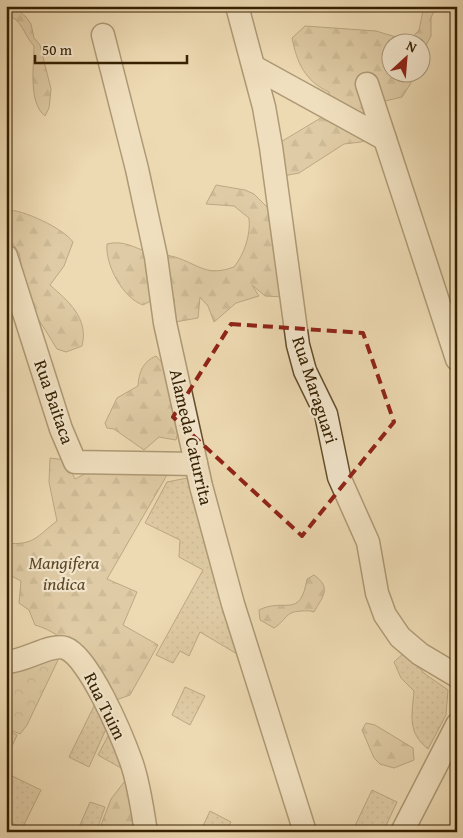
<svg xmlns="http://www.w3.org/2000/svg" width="463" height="838" viewBox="0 0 463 838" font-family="'Gentium Book Plus',serif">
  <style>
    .grass { fill: url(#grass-dots); stroke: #826d4a }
    .forest { fill: url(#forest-firs); stroke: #826d4a }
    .park { fill: url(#park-crowns); stroke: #826d4a }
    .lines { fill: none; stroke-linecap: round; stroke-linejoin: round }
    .minor-casing { stroke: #634e2c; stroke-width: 25 }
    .minor { stroke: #f3e6cd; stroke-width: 22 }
    .marked { fill: none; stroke: #8f2418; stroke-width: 4; stroke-dasharray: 10 6; stroke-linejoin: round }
    .labels { text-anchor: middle; stroke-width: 4.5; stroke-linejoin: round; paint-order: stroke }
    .street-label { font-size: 18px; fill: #352000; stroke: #f3e6cd }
    .park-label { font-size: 18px; font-style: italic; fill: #5b4625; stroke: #f3e6cd }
  </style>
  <defs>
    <pattern id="grass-dots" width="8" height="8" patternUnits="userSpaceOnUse" patternTransform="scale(1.25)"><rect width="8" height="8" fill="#ceba94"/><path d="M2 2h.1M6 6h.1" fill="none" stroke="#a89776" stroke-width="1.8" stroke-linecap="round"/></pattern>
    <pattern id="forest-firs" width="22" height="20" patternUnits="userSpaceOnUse" patternTransform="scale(1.25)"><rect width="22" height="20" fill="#ceba94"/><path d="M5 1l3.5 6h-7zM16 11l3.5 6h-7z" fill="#a89776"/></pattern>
    <pattern id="park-crowns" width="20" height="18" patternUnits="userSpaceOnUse" patternTransform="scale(1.25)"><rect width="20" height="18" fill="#ceba94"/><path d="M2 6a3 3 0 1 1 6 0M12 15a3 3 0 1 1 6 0" fill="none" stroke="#a89776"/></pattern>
  </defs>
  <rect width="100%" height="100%" fill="#edd9b2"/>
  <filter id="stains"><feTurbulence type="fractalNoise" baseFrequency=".004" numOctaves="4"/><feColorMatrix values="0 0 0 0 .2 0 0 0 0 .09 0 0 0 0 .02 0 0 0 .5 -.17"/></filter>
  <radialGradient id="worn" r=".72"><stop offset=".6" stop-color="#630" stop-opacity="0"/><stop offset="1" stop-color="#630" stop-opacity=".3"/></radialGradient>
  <g class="grass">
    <polygon points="187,478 237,654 200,632 189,656 180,651 173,663 156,655 203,570 179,557 180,540 145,523 167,482"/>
    <path d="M405,652L425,674L448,690L446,715L428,749C407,732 412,716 414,691L401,678L394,662Z"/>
    <polygon points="185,687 205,696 190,725 172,715"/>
    <polygon points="96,702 106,729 89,767 69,757"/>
    <polygon points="6,729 17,735 6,760"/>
    <polygon points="108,736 126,755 128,772 98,755"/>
    <polygon points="6,773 41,790 22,829 6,819"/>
    <polygon points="372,790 397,802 383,832 352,832"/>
    <polygon points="90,802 105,807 96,832 77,832"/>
    <polygon points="210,811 231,822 225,832 208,832 202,828"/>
  </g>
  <g class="forest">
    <path d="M6,6H13L26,17L31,24L34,38L40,45L51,89L49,108L45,116C28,103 34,65 34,46C23,34 23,20 6,14Z"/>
    <path d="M424,6H436L431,18V36L421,54L420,42H390V72L413,73L411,83L402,97L385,101L379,117L377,136L361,142L344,144L299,173L283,176L279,143L319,119L330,107L329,92C305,81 297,63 292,38L305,26L376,31L409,41L419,30Z"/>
    <path d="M216,185L245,190L254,194L273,213L284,297L265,296L252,285L259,296L236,303L214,322L208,306L200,297L198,318L175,322L174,298H156L143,305C123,298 105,265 107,244C124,240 132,247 148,252C156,255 166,254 175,257C200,265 206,277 234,267C244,255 251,234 249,218L234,206L206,204Z"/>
    <path d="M6,210C23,209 64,229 73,242L64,266L50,285C68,301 89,318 82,346L66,352L57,349L29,304L19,253L6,233Z"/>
    <path d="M156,356L164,365L179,428L176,440L159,437L144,450L114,429L107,428L105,423L117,398L138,386C139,373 142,362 156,356Z"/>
    <path d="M50,458L66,460L75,479L100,466L171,468L107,579L137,592L123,625L158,645L130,695L116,700C93,672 71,635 35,625L29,610L19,603L21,581L6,573V543C34,546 37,536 57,521L49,482Z"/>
    <path d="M314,575C332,588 323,596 314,612C309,610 306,611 301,611C284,612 287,620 274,628L260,620L259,610C285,597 300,620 307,579Z"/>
    <polygon points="366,723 375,725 413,748 414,760 394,768 380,764 374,758 362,730"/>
    <polygon points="131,773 138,832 114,832 101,825 111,799"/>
  </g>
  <polygon class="park" points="59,658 27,725 20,734 6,728 6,671"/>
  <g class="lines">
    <g class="minor-casing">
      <g id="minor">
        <polyline points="237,6 264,107 271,147 298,345 305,371 326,414 339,477 368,542 377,593 385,615 400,637 420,654 457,676"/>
        <polyline points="103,35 137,169 156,257 165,323 201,486 233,604 305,832"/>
        <polyline points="254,67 385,139"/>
        <polyline points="367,84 457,359"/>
        <polyline points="6,256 61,429 75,462 196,464"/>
        <path d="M6,662C24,662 51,643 65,648C89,656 122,736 131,761C139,783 142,808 146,832"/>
        <polyline points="402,832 457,725"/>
      </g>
    </g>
    <use href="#minor" class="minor"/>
  </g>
  <path d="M0 0H463V838H0ZM231,324L363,333L394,422L302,536L173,417Z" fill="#edd9b2" fill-opacity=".55" fill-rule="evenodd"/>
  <path class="marked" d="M231,324L363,333L394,422L302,536L173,417Z"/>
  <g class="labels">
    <g class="street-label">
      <text transform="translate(315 390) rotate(72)" y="6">Rua Maraguari</text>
      <text transform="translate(54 402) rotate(71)" y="6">Rua Baitaca</text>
      <text transform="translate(191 437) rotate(77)" y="6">Alameda Caturrita</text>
      <text transform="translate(105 706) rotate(64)" y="6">Rua Tuim</text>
    </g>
    <g class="park-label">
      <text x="64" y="569">Mangifera<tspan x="64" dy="21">indica</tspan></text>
    </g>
  </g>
  <rect width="463" height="838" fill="none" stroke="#edd9b2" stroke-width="25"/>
  <rect x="8" y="8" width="448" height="823" fill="none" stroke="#352000" stroke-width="2.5"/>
  <rect x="12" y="12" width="438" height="813" fill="none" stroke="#352000"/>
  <g transform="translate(406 58) rotate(26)"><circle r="24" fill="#f3e6cd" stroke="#a7977b"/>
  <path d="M0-4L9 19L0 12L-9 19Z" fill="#8f2418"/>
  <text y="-8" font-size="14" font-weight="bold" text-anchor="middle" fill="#352000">N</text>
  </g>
  <path d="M35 55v8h152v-8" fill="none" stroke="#352000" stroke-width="2.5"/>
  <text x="42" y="55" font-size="15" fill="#352000" stroke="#f3e6cd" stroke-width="4" paint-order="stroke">50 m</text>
  <rect width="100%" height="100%" filter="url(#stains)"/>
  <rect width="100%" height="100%" fill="url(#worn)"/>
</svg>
